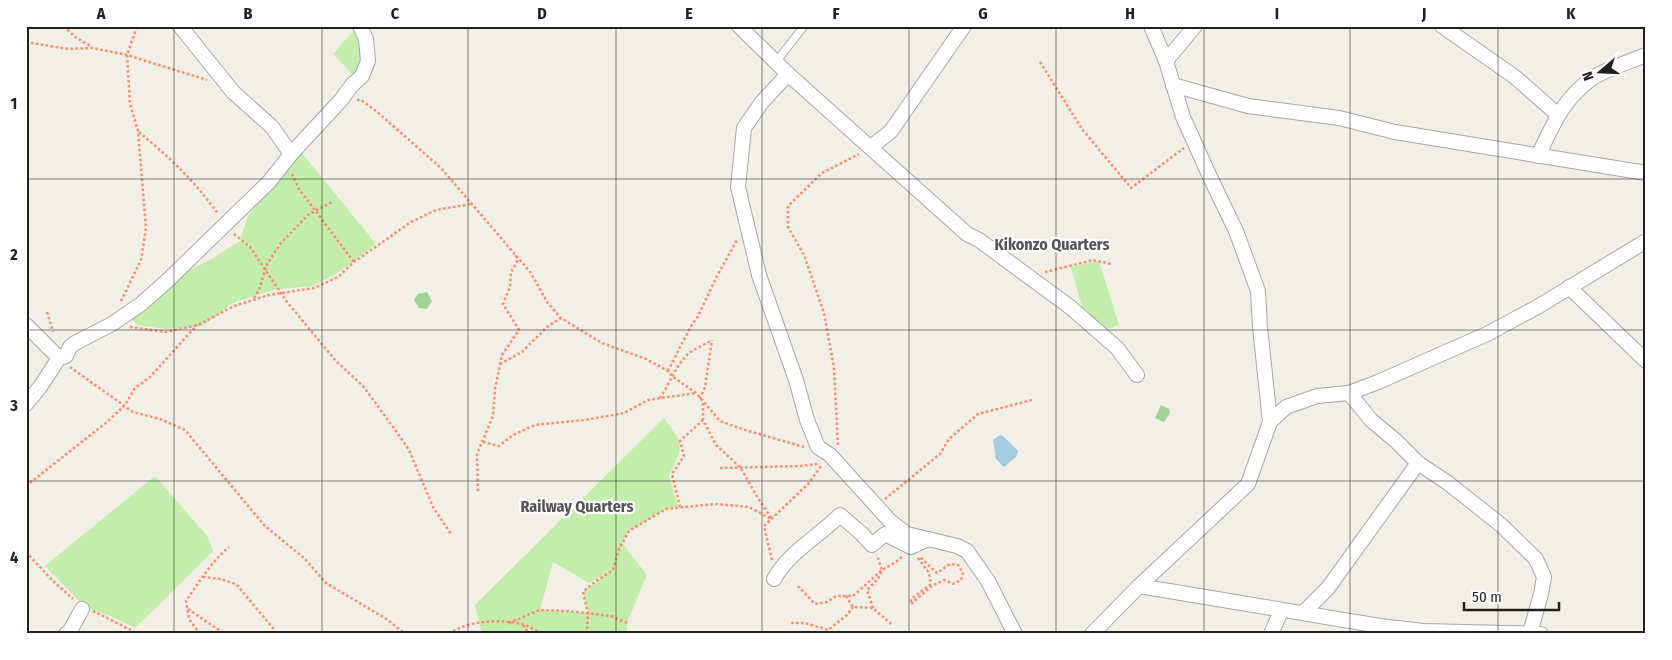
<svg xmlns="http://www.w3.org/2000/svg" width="1672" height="660" viewBox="0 0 1672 660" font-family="'Fira Sans Condensed',sans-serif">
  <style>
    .grass { fill: #c3edaa; fill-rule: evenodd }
    .forest { fill: #a3d299 }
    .water { fill: #a4cce0 }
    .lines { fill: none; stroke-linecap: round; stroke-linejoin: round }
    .service-casing { stroke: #a7a7a7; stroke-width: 9 }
    .minor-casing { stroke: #a7a7a7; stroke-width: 16 }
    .path { stroke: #ff8969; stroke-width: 2.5; stroke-dasharray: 2.5 2.5; stroke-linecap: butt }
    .service { stroke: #fff; stroke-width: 7 }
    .minor { stroke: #fff; stroke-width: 14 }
    .grid { fill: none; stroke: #202020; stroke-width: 1; stroke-opacity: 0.55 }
    .labels { text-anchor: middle; stroke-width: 4.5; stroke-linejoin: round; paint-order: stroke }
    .quarter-label { font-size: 16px; font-weight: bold; fill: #535353; stroke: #fff }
    .neatline { fill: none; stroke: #202020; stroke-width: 2 }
    .grid-label { font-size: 16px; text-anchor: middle; font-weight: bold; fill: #202020 }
  </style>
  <rect width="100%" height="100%" fill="#f1efe6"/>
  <g class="grass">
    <polygon points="357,27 365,61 356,78 333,54"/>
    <polygon points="302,153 376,244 338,273 312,286 273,290 233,303 203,326 166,329 137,325 128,315 178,276 210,260 240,241 248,216 274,181"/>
    <polygon points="1099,261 1119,325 1102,331 1084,314 1071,267"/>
    <path d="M664,418L680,441L679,454L669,476L678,507L666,509L629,531L622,543L647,575L627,623L626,634H534L528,627L524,625L530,634H482L475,605ZM553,562L589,583L606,574L583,592L588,613L540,610Z"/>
    <polygon points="155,476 208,537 213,551 135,628 108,615 86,608 45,566"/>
  </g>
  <g class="forest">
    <polygon points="427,292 432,301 427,309 419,308 414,300 418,294"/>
    <polygon points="1161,405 1169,409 1170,413 1164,422 1155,418"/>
  </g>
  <polygon class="water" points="1000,435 1003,436 1018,451 1016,457 1004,467 996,459 993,440"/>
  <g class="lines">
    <g class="service-casing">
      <polyline id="service" points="776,62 804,26"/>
    </g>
    <g class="minor-casing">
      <g id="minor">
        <polyline points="180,26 233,92 272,127 291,154"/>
        <polyline points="739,26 788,74 967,234 979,240 1070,307 1117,348 1137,375"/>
        <polyline points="1442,26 1515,77 1558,115"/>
        <polyline points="1166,61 1195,26"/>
        <polyline points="788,74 762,102 744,128 738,187 759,275 796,380 807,420 818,447 830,455 890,521 907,534 928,539"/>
        <polyline points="1173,85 1248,106 1339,118 1395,132 1646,173"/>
        <polyline points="871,147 891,131 964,26"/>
        <path d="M1538,156C1552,127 1563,99 1590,80C1603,70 1629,62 1646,55"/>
        <polyline points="1569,287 1646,361"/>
        <polyline points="26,325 59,358"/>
        <polyline points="1349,393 1371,420 1396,441 1418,463 1448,483 1501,525 1536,559 1544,577 1541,594 1530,633"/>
        <polyline points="26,404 40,387 59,358 66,356 70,347 75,343 112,324 141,304 167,281 269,182 291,154 341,100 352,85 362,76 368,61 366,39 360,26"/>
        <polyline points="1270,422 1286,407 1317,396 1349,393 1378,382 1487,334 1539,306 1646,241"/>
        <path d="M774,579C789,552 819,536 840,515L862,534L872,545L885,534L911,547L928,539L957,546L967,551L988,581L1015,634"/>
        <polyline points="1139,586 1380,626 1423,631 1541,634"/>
        <polyline points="1303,613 1328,588 1418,463"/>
        <polyline points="66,634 70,631 82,609"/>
        <polyline points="1092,634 1139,586 1248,484 1270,422 1260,327 1258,291 1236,231 1210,177 1183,117 1166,61 1151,26"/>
        <polyline points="1271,634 1281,611"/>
      </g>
    </g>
    <g class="path">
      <polyline points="64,26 75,37 92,47"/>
      <polyline points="26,42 68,49 93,48 127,55 207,80"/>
      <polyline points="1040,62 1082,129 1131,188 1184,148"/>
      <polyline points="357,100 361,100 376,111 441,168 531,273 547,302 561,318 602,343 646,359 668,371 672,376 696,393 720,421 742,429 804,447"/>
      <path d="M139,132C171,159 194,180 218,214"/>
      <polyline points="292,174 299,189 354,262"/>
      <polyline points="234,234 250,247 287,302 336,361 363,386 396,431 409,450 433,507 451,534"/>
      <polyline points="1045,272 1093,260 1111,264"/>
      <polyline points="254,298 259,290 267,264 281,243 309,214 332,202"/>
      <polyline points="121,301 141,260 146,228 138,131 130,104 127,55 137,26"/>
      <polyline points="47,312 53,332"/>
      <polyline points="130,327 166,332 198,325 234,306 269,295 314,288 338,277 354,262 411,222 436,210 471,204"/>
      <polyline points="500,364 522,352 547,327 561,318"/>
      <polyline points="70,367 133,412 160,419 185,430 264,525 305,559 326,583 388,620 405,634"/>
      <polyline points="668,371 690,328 698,316 717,276 737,240"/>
      <path d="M660,398C669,385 676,365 688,354C694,349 704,345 712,340"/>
      <polyline points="700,399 705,387 712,340"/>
      <polyline points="703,403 703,420 716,445 741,468 756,495 772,519"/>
      <polyline points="483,442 499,446 513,435 535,425 585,420 624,413 648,400 696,393"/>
      <polyline points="838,445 834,368 824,313 804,255 788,227 788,206 822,173 859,154"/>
      <polyline points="720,468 800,466 818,464"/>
      <polyline points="26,486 107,422 125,405 135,388 150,377 197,325"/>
      <polyline points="478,491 477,454 493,416 495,389 502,355 519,330 503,304 510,287 511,272 517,262 516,255"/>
      <polyline points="885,499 940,454 949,439 978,414 1032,400"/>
      <polyline points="680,507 672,474 684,456 680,441 703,420"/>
      <polyline points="26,552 52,580 73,599"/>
      <polyline points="918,558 929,573 931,584 911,599 911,604 933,585 945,580 953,584 961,580 963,573 958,565 950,564 937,573 920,557"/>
      <polyline points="772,560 764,526 808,484 822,465"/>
      <polyline points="203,577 220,579 236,584 273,628 270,634"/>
      <polyline points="798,586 815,604 827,602 836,596 853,596 882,570 896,562 903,556"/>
      <polyline points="846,596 853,607 873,608 891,624"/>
      <polyline points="873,608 867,590 878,579 882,570 877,555"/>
      <polyline points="188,609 225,634"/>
      <polyline points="93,611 133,631 135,634"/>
      <polyline points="509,623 539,610 568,611 611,616 627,623"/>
      <polyline points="791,623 805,623 828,630 847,615 853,607"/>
      <polyline points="523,625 530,634"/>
      <path d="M200,634L189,619L186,601C199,582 211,562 229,547"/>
      <path d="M449,634C469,620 499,619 522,624C529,626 536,631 543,634"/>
      <polyline points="587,634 588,613 583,592 592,584 613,570 619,549 629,531 666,509 715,504 749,507 771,519"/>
    </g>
    <use href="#service" class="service"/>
    <use href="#minor" class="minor"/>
  </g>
  <path class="grid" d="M174,26V634M322,26V634M468,26V634M616,26V634M762,26V634M909,26V634M1056,26V634M1204,26V634M1350,26V634M1498,26V634M26,179H1646M26,330H1646M26,481H1646"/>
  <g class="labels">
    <g class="quarter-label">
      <text x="1052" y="250">Kikonzo Quarters</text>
      <text x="577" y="512">Railway Quarters</text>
    </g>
  </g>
  <rect width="1672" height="660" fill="none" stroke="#ffffff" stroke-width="55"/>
  <g transform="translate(1600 72) rotate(251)" stroke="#ffffff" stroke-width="4" paint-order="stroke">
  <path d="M0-4L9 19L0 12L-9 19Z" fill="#202020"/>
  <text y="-8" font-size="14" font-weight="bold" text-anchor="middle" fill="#202020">N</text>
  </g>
  <path d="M1464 602v8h95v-8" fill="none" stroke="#202020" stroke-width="2.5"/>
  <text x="1472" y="602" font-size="15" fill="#202020" stroke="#ffffff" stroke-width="4" paint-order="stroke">50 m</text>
  <rect x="28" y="28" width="1616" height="604" class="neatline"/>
  <g class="grid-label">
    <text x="101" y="19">A</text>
    <text x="248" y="19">B</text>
    <text x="395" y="19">C</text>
    <text x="542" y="19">D</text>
    <text x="689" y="19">E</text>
    <text x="836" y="19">F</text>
    <text x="983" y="19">G</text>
    <text x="1130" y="19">H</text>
    <text x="1277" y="19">I</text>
    <text x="1424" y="19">J</text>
    <text x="1571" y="19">K</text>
    <text x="14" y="109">1</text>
    <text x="14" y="260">2</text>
    <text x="14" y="411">3</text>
    <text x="14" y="563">4</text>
  </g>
</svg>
